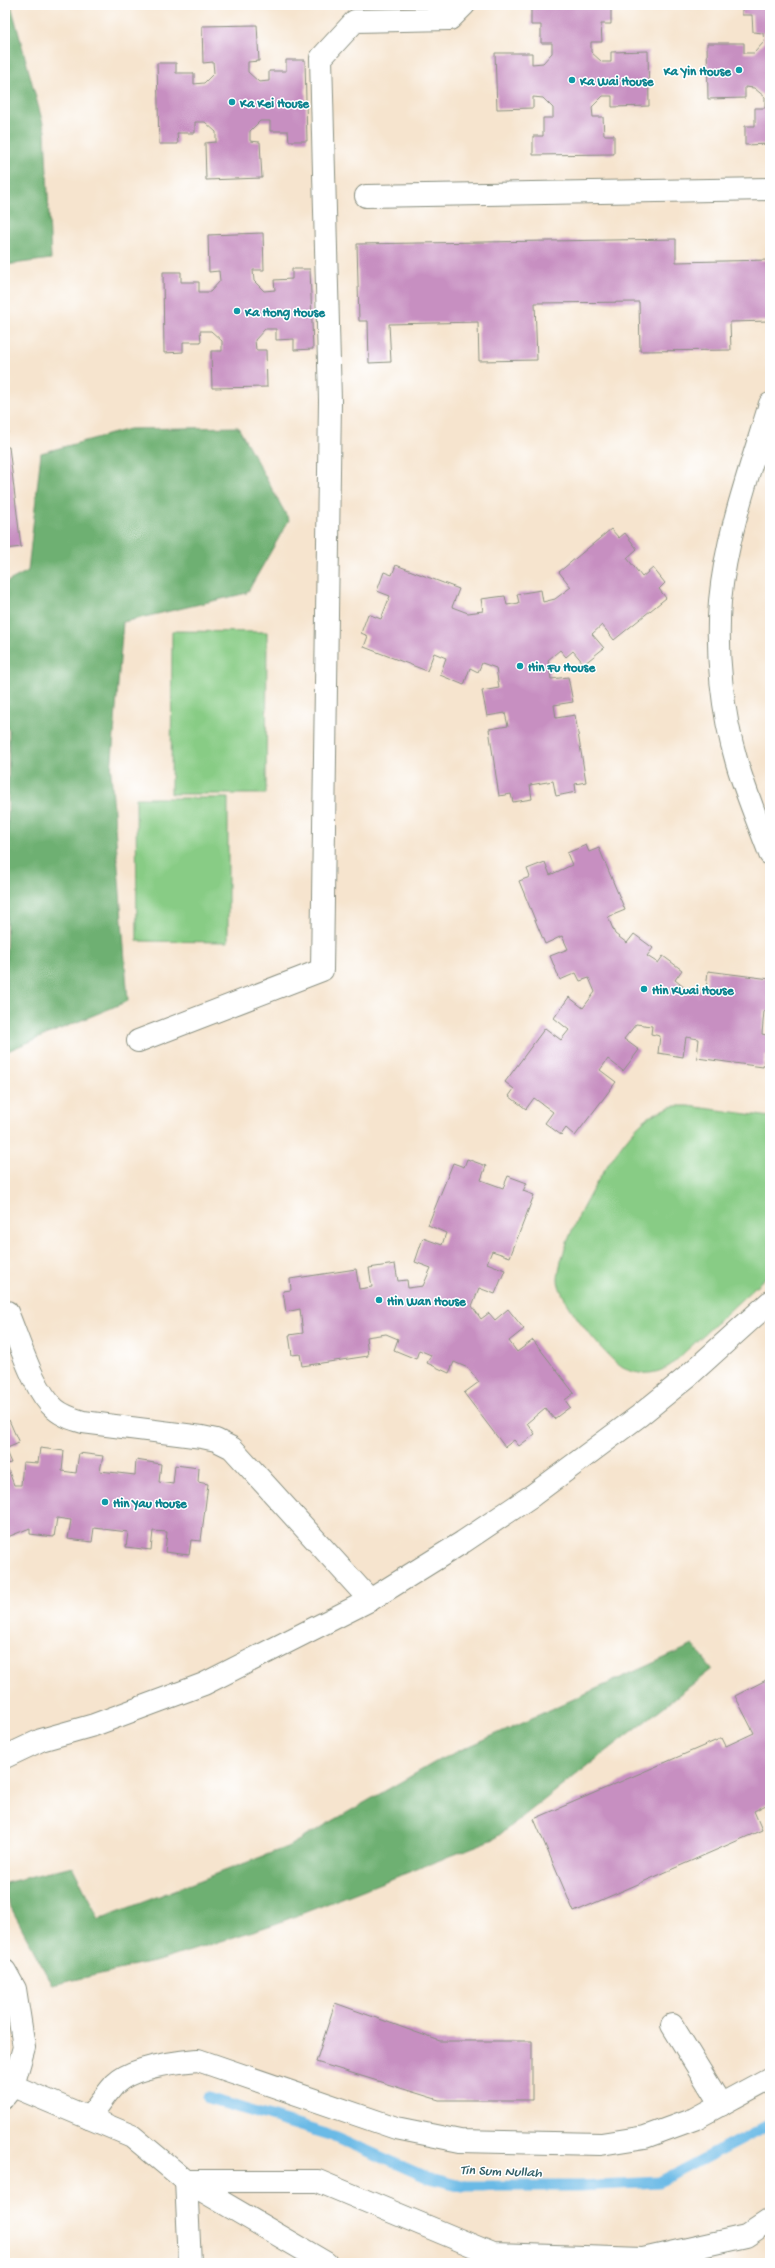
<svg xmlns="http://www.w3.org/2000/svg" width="775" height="2268" viewBox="0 0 775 2268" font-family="'Gochi Hand',sans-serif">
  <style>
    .green { fill: #88cc85; stroke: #54845c }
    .forest { fill: #6eb072; stroke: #467653 }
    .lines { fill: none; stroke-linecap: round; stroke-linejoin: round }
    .stream { stroke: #6bbae6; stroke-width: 11 }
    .building { fill: #c78fc1 }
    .lane-casing { stroke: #8a9081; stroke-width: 24 }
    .street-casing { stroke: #8a9081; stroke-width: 24 }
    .lane { stroke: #fff; stroke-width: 22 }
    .street { stroke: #fff; stroke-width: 22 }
    .culture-dot { fill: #0f9aa8; stroke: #fff; stroke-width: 1.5 }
    .labels { text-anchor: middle; stroke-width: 3; stroke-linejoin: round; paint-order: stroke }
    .culture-label { font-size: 13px; font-weight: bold; fill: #0d838f; stroke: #fff; text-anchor: start }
    .water-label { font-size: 14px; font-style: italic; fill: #366269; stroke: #fff }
  </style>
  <rect width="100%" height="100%" fill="#fff"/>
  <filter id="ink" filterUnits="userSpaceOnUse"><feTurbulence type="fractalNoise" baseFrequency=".025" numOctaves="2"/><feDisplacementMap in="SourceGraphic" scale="8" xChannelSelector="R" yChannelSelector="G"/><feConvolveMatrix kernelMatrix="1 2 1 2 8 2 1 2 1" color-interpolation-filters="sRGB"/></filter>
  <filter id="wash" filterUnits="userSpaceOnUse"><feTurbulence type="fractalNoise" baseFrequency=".012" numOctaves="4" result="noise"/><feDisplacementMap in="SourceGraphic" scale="16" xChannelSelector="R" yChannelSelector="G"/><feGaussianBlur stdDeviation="0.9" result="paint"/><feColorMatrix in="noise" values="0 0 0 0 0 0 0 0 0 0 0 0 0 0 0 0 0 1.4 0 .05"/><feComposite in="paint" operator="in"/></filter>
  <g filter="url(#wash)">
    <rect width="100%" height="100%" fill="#f6e4ce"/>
    <g class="green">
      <polygon points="172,631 267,632 266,794 171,794"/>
      <polygon points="136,798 228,798 228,942 137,941"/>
      <path d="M674,1106H689L770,1117V1273L672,1364C658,1375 639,1376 623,1368C606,1358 557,1298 558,1279C560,1238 612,1149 642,1122C652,1114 662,1110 674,1106Z"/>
    </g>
    <g class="forest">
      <polygon points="5,5 11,5 45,131 51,259 5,265"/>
      <polygon points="238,427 289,520 247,593 123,622 111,772 128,1001 5,1052 9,729 5,728 5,583 28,571 41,453 129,429"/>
      <polygon points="693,1645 712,1669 494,1839 275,1924 162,1960 52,1985 5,1896 5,1883 72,1866 99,1919 287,1847 439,1760"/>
    </g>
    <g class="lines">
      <polyline class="stream" points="208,2098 336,2137 426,2177 462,2186 580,2186 659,2182 770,2124"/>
    </g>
    <g id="blocks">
      <g class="building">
        <polygon points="611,5 611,24 601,24 602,42 591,42 591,52 602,62 611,62 611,52 648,51 649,106 612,107 612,96 603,96 592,107 593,117 603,117 604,135 614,135 614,154 533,155 533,136 543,136 543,118 553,118 553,108 543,98 533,97 533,108 497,109 495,53 532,53 532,64 543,63 552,53 552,43 541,43 541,25 531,25 531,6"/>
        <polygon points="742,5 770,5 770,144 745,145 745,126 755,126 755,108 765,108 765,97 754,88 745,87 745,98 708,99 707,43 744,43 744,53 754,53 764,42 763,33 753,32 752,15 742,15"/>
        <polygon points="257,25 259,61 248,62 248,72 259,82 269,81 269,71 286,71 286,60 305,60 307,141 289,141 288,131 270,131 270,121 260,121 250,131 250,141 260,142 262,178 206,180 205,143 216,142 216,132 205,122 195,122 195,133 177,133 178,144 159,144 157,63 176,63 176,73 194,73 194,84 204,83 214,73 213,62 203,63 202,26"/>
        <polygon points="263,233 264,270 253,270 254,281 264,291 275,290 274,280 292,279 292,269 310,269 313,349 294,350 294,339 276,340 276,329 265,329 255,340 256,350 266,350 267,387 212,388 211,351 222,351 222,341 211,331 200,331 201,342 183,342 183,352 164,353 163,272 181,272 181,282 199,282 199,292 210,292 220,281 219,271 209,272 208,235"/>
        <polygon points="676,239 676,262 770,260 770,321 730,322 731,350 640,351 639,302 535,303 537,360 479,361 478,322 389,324 391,362 369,363 368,321 359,321 357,244"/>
        <polygon points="5,420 8,433 5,434"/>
        <polygon points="5,447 9,447 21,547 5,549"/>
        <polygon points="611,529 619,538 625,533 637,549 627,558 642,577 653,568 665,583 659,589 666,598 614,640 602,625 592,634 604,648 584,664 573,651 566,657 560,650 548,660 551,679 568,677 573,702 554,705 556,718 575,715 586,782 575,784 576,792 556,796 553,781 530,785 532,799 513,802 511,794 499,796 489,729 508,726 505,713 487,716 482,691 499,688 496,668 482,663 478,672 470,668 464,685 440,675 446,658 434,653 427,671 364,647 368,636 361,633 368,614 381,619 390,596 377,591 384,572 392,575 396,565 459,589 452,607 468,613 483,611 481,599 505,596 507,605 519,603 517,594 541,590 543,602 555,599 571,587 559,572"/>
        <polygon points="586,845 589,852 599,848 625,910 608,917 615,934 627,943 634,934 653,948 647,956 658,963 663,956 682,970 675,980 685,988 706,990 708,971 770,979 770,1011 764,1011 762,1034 770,1036 770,1056 765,1055 763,1067 697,1058 699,1039 686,1037 683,1057 658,1053 660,1036 651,1034 652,1026 636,1024 624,1039 639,1050 623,1071 608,1059 600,1070 616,1082 575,1136 566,1128 561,1135 545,1123 553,1112 534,1098 526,1109 509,1096 514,1089 505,1082 545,1028 561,1040 569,1030 554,1018 569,997 583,1008 595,992 589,978 580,981 576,973 560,980 550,956 568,949 562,936 545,944 519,881 530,877 527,869 545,862 550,875 572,865 567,853"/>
        <polygon points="467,1159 486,1166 481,1180 503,1188 508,1176 527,1183 523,1191 534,1195 510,1257 492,1251 487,1263 505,1270 495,1294 479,1288 472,1306 481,1319 489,1313 495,1320 508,1309 524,1329 509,1341 517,1352 533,1340 574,1393 565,1400 570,1407 554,1419 545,1408 527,1423 535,1434 519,1446 514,1440 505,1447 464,1393 479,1382 468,1368 454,1362 449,1373 427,1363 431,1355 419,1350 416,1359 394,1350 398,1339 386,1334 366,1337 368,1356 302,1366 300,1354 292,1355 289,1335 303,1333 300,1309 286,1312 283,1291 291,1290 290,1279 356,1269 359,1289 372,1287 369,1268 395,1264 398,1281 407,1280 408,1288 423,1286 431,1268 415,1262 423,1238 442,1245 446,1233 428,1225 453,1163 464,1167"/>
        <polygon points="9,1420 19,1443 5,1449 11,1463 6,1464 14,1485 21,1485 23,1462 38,1463 40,1448 64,1451 62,1471 76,1473 79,1453 103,1456 100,1471 135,1475 136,1460 161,1464 159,1482 173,1484 175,1465 199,1468 198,1482 208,1484 201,1541 191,1540 189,1555 165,1552 167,1532 153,1531 151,1550 126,1547 128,1532 94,1528 92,1542 68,1539 71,1520 57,1518 54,1537 30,1534 30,1528 5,1538 5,1422"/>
        <polygon points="770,1678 770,1803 754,1811 762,1830 574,1912 534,1819 722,1738 726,1746 754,1733 735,1696"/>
        <polygon points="335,2003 440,2041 532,2041 532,2100 439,2100 316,2062"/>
      </g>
    </g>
  </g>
  <g filter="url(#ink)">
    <use href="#blocks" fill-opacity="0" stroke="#8a9081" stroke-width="1"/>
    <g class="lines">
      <g class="lane-casing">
        <g id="lane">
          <polyline points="366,196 770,189"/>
          <path d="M770,404C751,467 726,535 720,601C716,654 722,712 737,763C746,794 759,824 770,854"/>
          <path d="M7,1312C19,1340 33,1390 55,1409C63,1416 73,1419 83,1422L202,1437L216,1440L232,1448L370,1600"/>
          <polyline points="5,1757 41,1740 94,1725 204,1684 370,1600 463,1542 533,1495 639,1416 687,1377 770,1302"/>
          <polyline points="672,2025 721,2105"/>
          <polyline points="13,2086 132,2136 186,2181 326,2263"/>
          <path d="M89,2118C97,2107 106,2094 115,2084C132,2067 176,2062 198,2060L396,2128L460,2141L601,2144L645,2137L694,2119L770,2078"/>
          <polyline points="186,2181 318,2181 493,2254 643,2259 746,2236 770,2220"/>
          <polyline points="186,2181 190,2263"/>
        </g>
      </g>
      <g class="street-casing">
        <g id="street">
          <polyline points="138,1041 322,970 330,401 321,58 355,21 450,19 464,5"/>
          <polyline points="5,1971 15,1989 24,2047 13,2086 5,2096"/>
        </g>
      </g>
      <use href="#lane" class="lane"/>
      <use href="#street" class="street"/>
    </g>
  </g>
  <g class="culture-dot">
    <circle cx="739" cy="70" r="4"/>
    <circle cx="572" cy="80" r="4"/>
    <circle cx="232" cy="102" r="4"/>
    <circle cx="237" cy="311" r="4"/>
    <circle cx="520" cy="666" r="4"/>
    <circle cx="644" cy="989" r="4"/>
    <circle cx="379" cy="1300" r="4"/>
    <circle cx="105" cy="1502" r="4"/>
  </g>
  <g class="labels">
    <g class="culture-label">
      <text x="731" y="75" text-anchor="end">Ka Yin House</text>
      <text x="580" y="85">Ka Wai House</text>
      <text x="240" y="107">Ka Kei House</text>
      <text x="245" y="316">Ka Hong House</text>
      <text x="528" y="671">Hin Fu House</text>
      <text x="652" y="994">Hin Kwai House</text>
      <text x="387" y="1305">Hin Wan House</text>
      <text x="113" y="1507">Hin Yau House</text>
    </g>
    <g class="water-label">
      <text transform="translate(501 2170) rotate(2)" y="5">Tin Sum Nullah</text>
    </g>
  </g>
  <rect width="775" height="2268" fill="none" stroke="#fff" stroke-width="20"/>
</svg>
